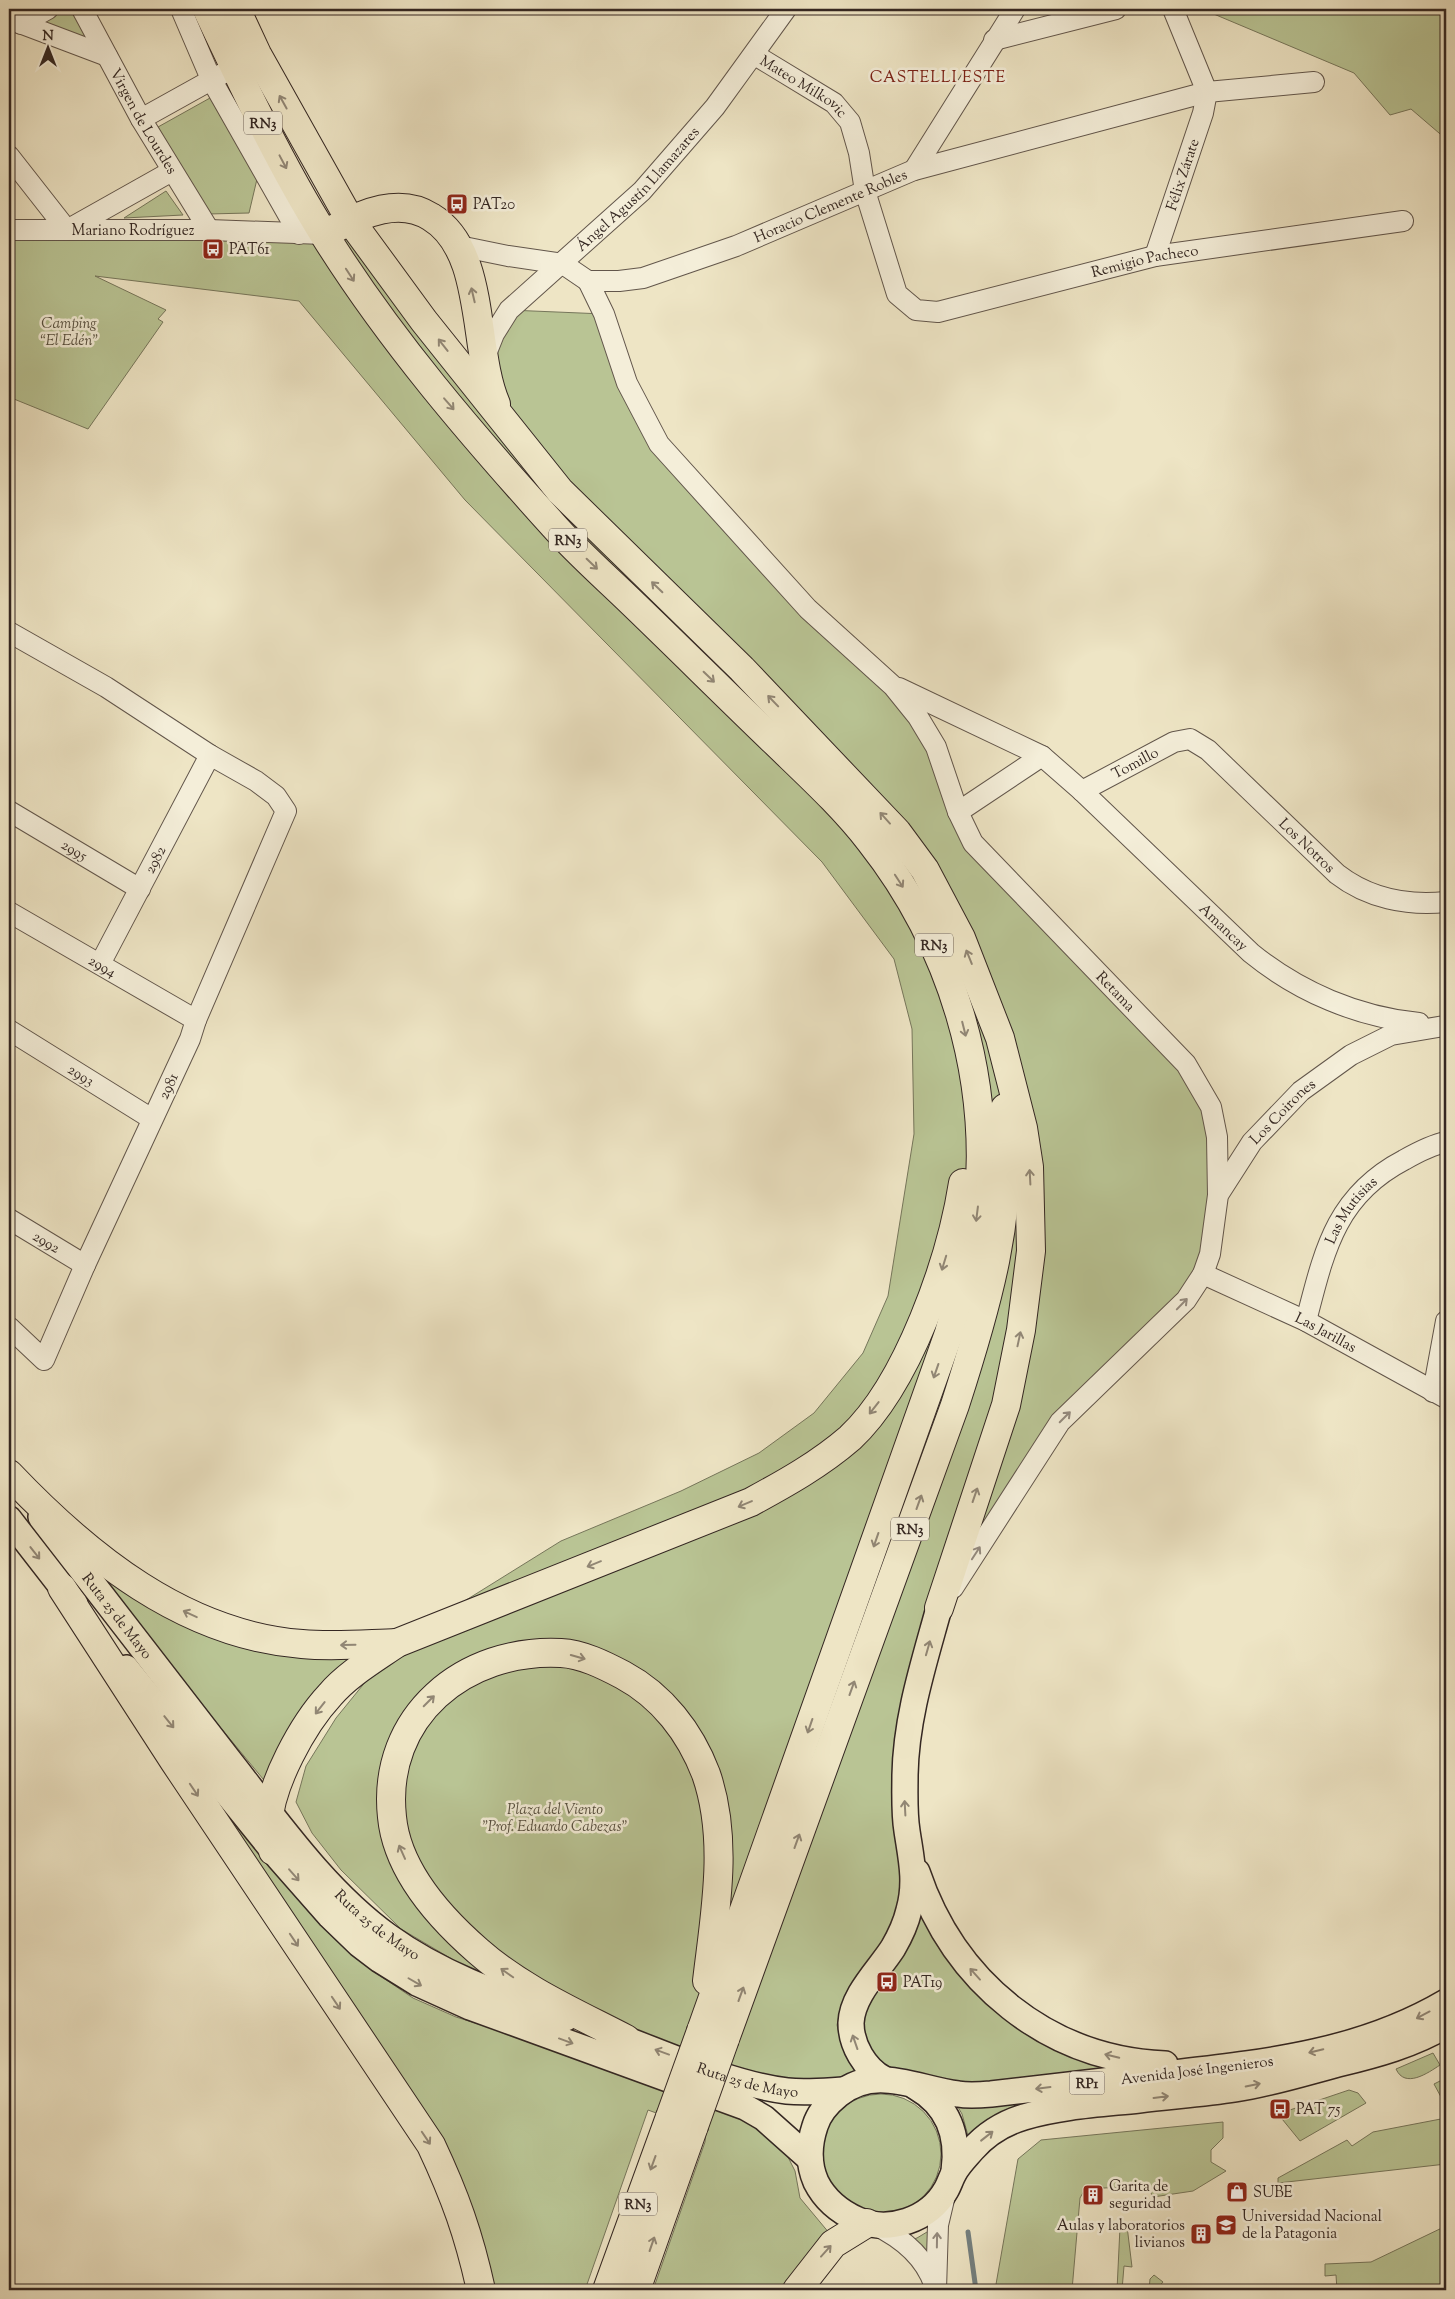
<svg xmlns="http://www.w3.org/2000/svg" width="1455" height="2299" viewBox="0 0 1455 2299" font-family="'Sorts Mill Goudy',serif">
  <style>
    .green { fill: #b9c494; stroke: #76765b }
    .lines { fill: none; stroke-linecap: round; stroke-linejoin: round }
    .stream { stroke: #748080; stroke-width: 5 }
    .minor-casing { stroke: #62564b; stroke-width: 22 }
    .major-casing { stroke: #342722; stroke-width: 28 }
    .highway-casing { stroke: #342722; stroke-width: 30 }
    .minor { stroke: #f4eed9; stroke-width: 20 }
    .major { stroke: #eee5c5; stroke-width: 25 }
    .highway { stroke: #eee5c5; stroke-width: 28 }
    .highway-bridge-casing { stroke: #342722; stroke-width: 30; stroke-linecap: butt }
    .highway-bridge { stroke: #eee5c5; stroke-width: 28 }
    .oneway { stroke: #918674 }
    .oneway2 { stroke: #948a7e }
    .labels { text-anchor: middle; stroke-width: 5; stroke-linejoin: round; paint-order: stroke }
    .shield { fill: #f4eed9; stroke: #6e6359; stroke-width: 1 }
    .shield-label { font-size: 14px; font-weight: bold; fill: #342722 }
    .street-label { font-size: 15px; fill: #342722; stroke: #f4eed9 }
    .poi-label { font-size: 15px; fill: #342722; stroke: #f4eed9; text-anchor: start }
    .park-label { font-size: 15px; font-style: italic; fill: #554e3e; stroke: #f4eed9 }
    .neighbourhood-label { font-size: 16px; letter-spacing: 1px; fill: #7a1f14; stroke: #f4eed9 }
  </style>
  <rect width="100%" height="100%" fill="#eee5c5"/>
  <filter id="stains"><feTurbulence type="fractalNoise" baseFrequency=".004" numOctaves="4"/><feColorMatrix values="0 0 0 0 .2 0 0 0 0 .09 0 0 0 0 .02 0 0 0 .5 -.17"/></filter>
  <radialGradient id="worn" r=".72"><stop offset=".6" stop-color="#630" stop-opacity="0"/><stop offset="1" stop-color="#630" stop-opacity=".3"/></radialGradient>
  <g class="green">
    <polygon points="63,9 76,9 95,44 37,22"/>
    <polygon points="1208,9 1446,9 1446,139 1411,109 1390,115 1354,73 1209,12"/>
    <polygon points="210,98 257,179 249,213 208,214 158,127"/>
    <polygon points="166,191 183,215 124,218"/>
    <polygon points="350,220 504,422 483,361 509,310 604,314 644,416 918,717 958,812 1186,1064 1217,1137 1203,1274 1060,1422 939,1608 903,1834 900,1919 841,2006 837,2025 841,2043 859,2075 831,2081 799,2082 743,2071 489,1981 401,1929 341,1870 312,1833 296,1802 306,1766 336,1718 397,1643 561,1541 681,1491 759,1453 814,1413 863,1353 888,1296 914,1134 912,1029 894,959 822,862 465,500 299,301 95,276 166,310 158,319 163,322 88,429 9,397 9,230 170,231"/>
    <polygon points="81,1559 119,1583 362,1654 268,1785"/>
    <polygon points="149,1709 308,1911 373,1971 413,1998 456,2017 640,2074 752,2119 786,2153 795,2171 800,2198 830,2234 786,2290 653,2290 705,2142 706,2131 648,2110 585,2290 485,2290 467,2215"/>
    <polygon points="920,1894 964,1974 1145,2069 957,2086 878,2065 867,2049 858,2014"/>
    <path d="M1433,2053L1440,2065C1428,2073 1405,2089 1396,2069Z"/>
    <polygon points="1446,2078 1446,2094 1441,2097 1434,2084"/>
    <polygon points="1349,2090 1358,2093 1366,2103 1300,2141 1278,2114"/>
    <circle cx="881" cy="2154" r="60"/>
    <polygon points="955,2102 1019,2104 985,2123 969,2139 962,2114"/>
    <polygon points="1446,2118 1446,2164 1278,2183 1278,2178 1347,2140 1352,2146 1373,2132"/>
    <polygon points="1223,2122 1223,2138 1211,2150 1211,2162 1226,2171 1193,2191 1153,2197 1150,2191 1142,2186 1085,2189 1080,2198 1072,2290 995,2290 1018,2159 1041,2140"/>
    <polygon points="1123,2223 1127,2226 1132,2267 1124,2266 1122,2290 1117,2290 1120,2227"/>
    <polygon points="1446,2226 1446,2290 1337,2290 1336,2275 1325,2276 1325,2264 1371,2262"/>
    <polygon points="932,2229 930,2257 907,2241 917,2238"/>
    <polygon points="1154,2275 1163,2282 1156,2290 1149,2290 1150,2279"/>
  </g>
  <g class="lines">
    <polyline class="stream" points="968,2232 976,2290"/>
    <g class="minor-casing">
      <g id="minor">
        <path id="s1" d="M82,9L141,119L209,230"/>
        <polyline points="181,9 211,79 299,234"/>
        <polyline points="1173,9 1207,92"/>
        <polyline points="9,19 107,56"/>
        <polyline points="21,24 48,9"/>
        <polyline points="994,40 1116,9"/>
        <path id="s2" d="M755,55L834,103L850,122L859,153L865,191L897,294L916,310L938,312L1155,256L1403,221"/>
        <polyline points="141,119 222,74"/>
        <polyline points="9,156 67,230"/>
        <polyline points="914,170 1015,9"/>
        <path id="s3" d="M9,230H209L324,234"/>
        <polyline points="67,230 172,171"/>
        <path id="s4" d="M459,246L508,256L563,264L588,281H619L643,278L736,246L914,170L1207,92L1314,82"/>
        <path id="s5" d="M1155,256L1203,113L1207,92"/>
        <path id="s6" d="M588,281L604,314L627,383L659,444L808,609L893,686L918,717L936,747L958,812L973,843L1186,1064L1211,1107L1217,1137L1218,1195"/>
        <path id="s7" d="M484,359L494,334L509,310L642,191L715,107L786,9"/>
        <polyline points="9,632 106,687 210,755 256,781 276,796 286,811 196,1020 190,1039 85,1265 44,1360 9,1327"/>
        <path id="s8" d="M899,688L1042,756L1082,791L1251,953C1299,992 1358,1017 1419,1023"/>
        <path id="s9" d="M1082,791L1174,742L1190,739L1208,750L1337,874C1368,898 1407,906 1446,902"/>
        <path id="s10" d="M9,811L140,889"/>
        <polyline points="958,812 1042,756"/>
        <path id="s11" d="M9,912L196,1020"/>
        <path id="s12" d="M100,964L210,755"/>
        <path id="s13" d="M9,1030L152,1119"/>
        <path id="s14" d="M9,1219L85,1265"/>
        <path id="s15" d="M1203,1274L1306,1321L1446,1398"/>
        <path id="s16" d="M1306,1321C1324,1252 1335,1196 1404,1160C1418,1152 1431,1145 1446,1142"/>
        <polyline points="1433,1392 1446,1321"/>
        <path id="s17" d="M953,1588L1060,1422L1186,1300L1203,1274L1210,1254L1218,1195L1252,1142L1301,1091L1351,1055L1391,1035L1444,1026"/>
        <path d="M875,2225C902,2238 926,2258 935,2287"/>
        <polyline points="936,2290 938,2225 946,2191"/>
      </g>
    </g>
    <g class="major-casing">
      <g id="major">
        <path id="s18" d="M41,1517C103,1598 166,1678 228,1759C276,1820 325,1891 389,1937C443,1976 504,1996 566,2018"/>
        <polyline points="9,1519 75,1604"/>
        <polyline points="126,1668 279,1858 330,1916 359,1944 380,1960 417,1983 470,2007 745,2107 764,2118 810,2159"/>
        <path d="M917,1872C954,1982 1047,2059 1165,2064"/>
        <path d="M1446,2002C1361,2052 1269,2062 1173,2073C1112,2080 1052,2087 991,2094C980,2095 969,2096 958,2094C917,2089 875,2064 838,2095C828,2103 819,2113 815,2126C809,2144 808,2164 816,2182C825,2200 840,2212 858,2220C889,2233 929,2220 946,2190C949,2185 951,2178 954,2173C958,2165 966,2157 972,2150C986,2134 1004,2123 1024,2117C1061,2106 1101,2104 1139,2100C1171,2096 1203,2094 1235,2089C1269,2084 1304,2073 1338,2064C1375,2055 1413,2045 1446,2025"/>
        <path id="s19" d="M606,2032C662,2052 729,2084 787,2091C806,2093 825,2091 844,2090"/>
        <path d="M884,2079C865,2069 851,2045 851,2023C852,1995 879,1970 893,1948C900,1936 906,1923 909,1910C917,1882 911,1858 907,1831C904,1813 905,1793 905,1775C906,1717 924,1663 939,1608"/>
        <path d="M916,2087C949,2106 959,2136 954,2171"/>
      </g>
    </g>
    <g class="highway-casing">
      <g id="highway">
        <path d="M207,9C243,85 280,164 325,236C390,340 471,434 553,525C576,551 602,574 627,598C677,646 726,695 776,743C809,775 843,806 870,841C952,945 992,1077 978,1209C973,1251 960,1292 949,1333L701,2031"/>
        <polyline points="236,9 257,54 350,220 424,321 560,491 742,669 897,832 925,870 961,938 1000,1038 1023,1128 1029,1167 1031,1251 1021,1330 1006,1405 939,1608"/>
        <path d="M334,229C363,213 400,197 431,217C487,251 472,349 496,404"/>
        <path d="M9,1474C87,1556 184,1635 302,1644C333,1647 365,1644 397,1643"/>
        <path d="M62,1588L174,1761L431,2145C455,2196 469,2235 481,2290"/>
        <path d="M273,1851C271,1843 268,1834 268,1825C270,1784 303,1724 330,1695C348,1674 374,1659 397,1643L751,1502C786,1483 820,1464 850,1438C908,1384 951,1260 963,1183"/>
        <path d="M626,2039C576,2013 521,1989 478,1951C439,1917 397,1870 392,1817C381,1716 465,1648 561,1653C582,1654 604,1665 623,1675C662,1696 690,1732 706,1774C729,1840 715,1913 707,1981"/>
        <path d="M725,2039L955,1405C987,1306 1014,1215 1005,1108"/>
        <polyline points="607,2290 670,2117"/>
        <polyline points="636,2290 694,2126"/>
        <polyline points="797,2290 833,2244 867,2223"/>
      </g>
    </g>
    <use href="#minor" class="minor"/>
    <use href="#major" class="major"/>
    <use href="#highway" class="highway"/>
    <g class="highway-bridge-casing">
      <g id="highway-bridge">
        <polyline points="670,2117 701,2031"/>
        <polyline points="694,2126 725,2039"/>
      </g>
    </g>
    <use href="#highway-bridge" class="highway-bridge"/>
  </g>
  <defs><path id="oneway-shaft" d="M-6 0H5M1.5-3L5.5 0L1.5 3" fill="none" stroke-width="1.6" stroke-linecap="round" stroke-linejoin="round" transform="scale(1.25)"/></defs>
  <g class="oneway">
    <use href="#oneway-shaft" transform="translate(283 102) rotate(-119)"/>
    <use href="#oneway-shaft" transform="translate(283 162) rotate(62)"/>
    <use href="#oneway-shaft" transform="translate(350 275) rotate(57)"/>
    <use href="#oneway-shaft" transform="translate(473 295) rotate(-103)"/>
    <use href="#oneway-shaft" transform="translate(443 345) rotate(-128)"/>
    <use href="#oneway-shaft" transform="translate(449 404) rotate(49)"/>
    <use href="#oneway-shaft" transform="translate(592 564) rotate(44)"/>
    <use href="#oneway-shaft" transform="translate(657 587) rotate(-136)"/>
    <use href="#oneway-shaft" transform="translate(709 677) rotate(44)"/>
    <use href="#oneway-shaft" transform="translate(773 701) rotate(-134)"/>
    <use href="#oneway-shaft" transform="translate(885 818) rotate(-132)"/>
    <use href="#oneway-shaft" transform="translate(899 881) rotate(57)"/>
    <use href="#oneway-shaft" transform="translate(969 957) rotate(-112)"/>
    <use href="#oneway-shaft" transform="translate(964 1029) rotate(76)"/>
    <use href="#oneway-shaft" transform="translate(1030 1177) rotate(-93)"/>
    <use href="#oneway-shaft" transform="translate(977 1214) rotate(97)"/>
    <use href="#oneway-shaft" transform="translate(944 1263) rotate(107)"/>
    <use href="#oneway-shaft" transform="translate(1019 1339) rotate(-78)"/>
    <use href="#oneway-shaft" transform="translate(936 1371) rotate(109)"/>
    <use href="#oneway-shaft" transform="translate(874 1408) rotate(128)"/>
    <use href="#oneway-shaft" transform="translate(975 1495) rotate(-71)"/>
    <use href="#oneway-shaft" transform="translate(919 1502) rotate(-70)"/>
    <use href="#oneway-shaft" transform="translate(745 1504) rotate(157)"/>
    <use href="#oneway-shaft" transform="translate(876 1540) rotate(109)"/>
    <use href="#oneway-shaft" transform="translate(35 1553) rotate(52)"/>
    <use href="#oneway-shaft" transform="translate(594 1564) rotate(158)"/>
    <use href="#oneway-shaft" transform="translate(190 1614) rotate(-155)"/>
    <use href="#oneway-shaft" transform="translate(348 1645) rotate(179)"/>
    <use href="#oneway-shaft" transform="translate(928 1648) rotate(-74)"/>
    <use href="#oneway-shaft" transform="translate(578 1657) rotate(16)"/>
    <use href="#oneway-shaft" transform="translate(852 1688) rotate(-70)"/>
    <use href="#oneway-shaft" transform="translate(429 1701) rotate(-45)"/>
    <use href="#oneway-shaft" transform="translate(320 1708) rotate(128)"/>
    <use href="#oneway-shaft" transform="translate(169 1722) rotate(51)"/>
    <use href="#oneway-shaft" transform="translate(810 1726) rotate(109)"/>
    <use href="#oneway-shaft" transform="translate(194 1790) rotate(56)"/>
    <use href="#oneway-shaft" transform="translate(905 1808) rotate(-93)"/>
    <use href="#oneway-shaft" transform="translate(797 1841) rotate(-70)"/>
    <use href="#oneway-shaft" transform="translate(402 1852) rotate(-114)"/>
    <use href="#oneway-shaft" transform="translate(294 1875) rotate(49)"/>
    <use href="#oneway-shaft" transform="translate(294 1940) rotate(56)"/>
    <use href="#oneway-shaft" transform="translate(507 1973) rotate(-145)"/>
    <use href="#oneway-shaft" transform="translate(975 1974) rotate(-132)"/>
    <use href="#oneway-shaft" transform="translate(415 1982) rotate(30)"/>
    <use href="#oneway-shaft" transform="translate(741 1994) rotate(-70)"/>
    <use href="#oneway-shaft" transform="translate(336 2003) rotate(56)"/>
    <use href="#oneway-shaft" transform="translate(1423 2015) rotate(152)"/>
    <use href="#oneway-shaft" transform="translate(566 2041) rotate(20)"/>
    <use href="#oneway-shaft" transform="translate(855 2042) rotate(-109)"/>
    <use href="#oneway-shaft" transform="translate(1316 2051) rotate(167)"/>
    <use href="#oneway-shaft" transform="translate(662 2052) rotate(-160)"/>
    <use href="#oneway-shaft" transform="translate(1112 2056) rotate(-166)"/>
    <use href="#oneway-shaft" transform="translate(1253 2085) rotate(-12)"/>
    <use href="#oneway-shaft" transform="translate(1043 2088) rotate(173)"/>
    <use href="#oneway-shaft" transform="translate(1161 2097) rotate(-7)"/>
    <use href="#oneway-shaft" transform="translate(987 2136) rotate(-38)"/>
    <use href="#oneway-shaft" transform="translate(426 2138) rotate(56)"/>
    <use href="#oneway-shaft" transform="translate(653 2163) rotate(110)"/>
    <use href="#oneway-shaft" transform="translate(652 2244) rotate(-71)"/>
    <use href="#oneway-shaft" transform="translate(826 2251) rotate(-48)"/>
  </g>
  <g class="oneway2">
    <use href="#oneway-shaft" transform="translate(1182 1304) rotate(-46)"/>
    <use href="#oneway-shaft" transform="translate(1065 1417) rotate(-45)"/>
    <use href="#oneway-shaft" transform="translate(976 1553) rotate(-57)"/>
    <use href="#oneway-shaft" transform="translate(937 2240) rotate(-89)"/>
  </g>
  <defs>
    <g id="bus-square" transform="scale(1.125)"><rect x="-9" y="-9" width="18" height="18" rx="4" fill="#8f2418" stroke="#f4eed9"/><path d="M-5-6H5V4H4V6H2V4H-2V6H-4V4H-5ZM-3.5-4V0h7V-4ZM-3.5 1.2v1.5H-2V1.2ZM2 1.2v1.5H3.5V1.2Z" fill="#fff"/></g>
    <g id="shop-square" transform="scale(1.125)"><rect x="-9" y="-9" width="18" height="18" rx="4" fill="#8f2418" stroke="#f4eed9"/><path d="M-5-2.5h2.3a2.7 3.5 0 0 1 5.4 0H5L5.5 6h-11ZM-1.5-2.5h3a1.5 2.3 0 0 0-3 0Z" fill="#fff"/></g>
    <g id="building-square" transform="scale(1.125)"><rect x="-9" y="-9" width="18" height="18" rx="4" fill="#8f2418" stroke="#f4eed9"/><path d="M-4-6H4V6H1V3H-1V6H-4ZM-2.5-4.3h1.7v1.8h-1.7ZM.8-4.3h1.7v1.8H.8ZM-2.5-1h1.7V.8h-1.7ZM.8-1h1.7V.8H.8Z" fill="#fff"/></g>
    <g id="university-square" transform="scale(1.125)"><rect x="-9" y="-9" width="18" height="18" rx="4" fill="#8f2418" stroke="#f4eed9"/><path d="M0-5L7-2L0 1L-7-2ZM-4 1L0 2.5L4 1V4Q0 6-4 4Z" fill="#fff"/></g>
  </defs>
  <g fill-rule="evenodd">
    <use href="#bus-square" x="457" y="204"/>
    <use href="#bus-square" x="213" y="249"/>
    <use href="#bus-square" x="887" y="1982"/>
    <use href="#bus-square" x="1280" y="2109"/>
    <use href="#shop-square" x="1237" y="2192"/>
    <use href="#building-square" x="1093" y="2195"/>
    <use href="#university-square" x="1226" y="2225"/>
    <use href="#building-square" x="1201" y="2234"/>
  </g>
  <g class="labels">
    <g class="shield">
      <rect x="244" y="111.5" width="38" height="23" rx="4"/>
      <rect x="549" y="528.5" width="38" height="23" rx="4"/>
      <rect x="915" y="933.5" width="38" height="23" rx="4"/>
      <rect x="891" y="1517.5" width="38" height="23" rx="4"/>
      <rect x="1069.5" y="2071.5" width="35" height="23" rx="4"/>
      <rect x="619" y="2192.5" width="38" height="23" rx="4"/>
    </g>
    <g class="shield-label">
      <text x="263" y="128">RN3</text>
      <text x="568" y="545">RN3</text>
      <text x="934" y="950">RN3</text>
      <text x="910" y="1534">RN3</text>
      <text x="1087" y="2088">RP1</text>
      <text x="638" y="2209">RN3</text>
    </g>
    <g class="street-label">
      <text dy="5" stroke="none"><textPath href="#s2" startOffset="58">Mateo Milkovic</textPath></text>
      <text dy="5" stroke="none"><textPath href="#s1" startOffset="128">Virgen de Lourdes</textPath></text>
      <text dy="5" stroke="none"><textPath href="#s5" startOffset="86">Félix Zárate</textPath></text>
      <text dy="5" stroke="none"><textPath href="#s7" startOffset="232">Ángel Agustín Llamazares</textPath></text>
      <text dy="5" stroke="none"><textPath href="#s4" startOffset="392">Horacio Clemente Robles</textPath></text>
      <text dy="5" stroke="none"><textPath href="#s3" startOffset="124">Mariano Rodríguez</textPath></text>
      <text dy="5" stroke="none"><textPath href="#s2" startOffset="556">Remigio Pacheco</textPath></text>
      <text dy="5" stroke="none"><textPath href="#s9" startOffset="60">Tomillo</textPath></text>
      <text dy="5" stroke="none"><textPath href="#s9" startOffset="279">Los Notros</textPath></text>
      <text dy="5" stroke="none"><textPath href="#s10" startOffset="76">2995</textPath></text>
      <text dy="5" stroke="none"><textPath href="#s12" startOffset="118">2982</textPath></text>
      <text dy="5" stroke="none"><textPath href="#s8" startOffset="408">Amancay</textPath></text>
      <text dy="5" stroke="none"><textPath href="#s11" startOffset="108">2994</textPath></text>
      <text dy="5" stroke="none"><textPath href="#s6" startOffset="899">Retama</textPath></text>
      <text dy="5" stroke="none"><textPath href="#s13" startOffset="85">2993</textPath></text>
      <text transform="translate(168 1086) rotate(-65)" y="5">2981</text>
      <text dy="5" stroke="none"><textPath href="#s17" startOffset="591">Los Coirones</textPath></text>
      <text dy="5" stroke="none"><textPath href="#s16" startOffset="121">Las Mutisias</textPath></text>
      <text dy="5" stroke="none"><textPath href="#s14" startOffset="44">2992</textPath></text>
      <text dy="5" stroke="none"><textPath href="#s15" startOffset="136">Las Jarillas</textPath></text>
      <text dy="5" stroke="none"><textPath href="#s18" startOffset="125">Ruta 25 de Mayo</textPath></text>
      <text dy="5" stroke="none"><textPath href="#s18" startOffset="530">Ruta 25 de Mayo</textPath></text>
      <text transform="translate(1197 2070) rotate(-7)" y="5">Avenida José Ingenieros</text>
      <text dy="5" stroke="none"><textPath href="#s19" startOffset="150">Ruta 25 de Mayo</textPath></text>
    </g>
    <g class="poi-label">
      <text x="473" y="209">PAT20</text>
      <text x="229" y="254">PAT61</text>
      <text x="903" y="1987">PAT19</text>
      <text x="1296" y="2114">PAT 75</text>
      <text x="1109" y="2191">Garita de<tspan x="1109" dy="17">seguridad</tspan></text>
      <text x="1253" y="2197">SUBE</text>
      <text x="1242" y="2221">Universidad Nacional<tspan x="1242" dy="17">de la Patagonia</tspan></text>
      <text x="1185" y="2230" text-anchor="end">Aulas y laboratorios<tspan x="1185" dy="17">livianos</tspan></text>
    </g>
    <g class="park-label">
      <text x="69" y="328">Camping<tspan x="69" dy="17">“El Edén”</tspan></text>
      <text x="555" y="1814">Plaza del Viento<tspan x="555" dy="17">"Prof. Eduardo Cabezas"</tspan></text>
    </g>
    <g class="neighbourhood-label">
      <text x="938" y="82">CASTELLI ESTE</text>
    </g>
  </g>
  <rect width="1455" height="2299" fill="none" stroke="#eee5c5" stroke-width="30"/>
  <rect x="10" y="10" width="1435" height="2279" fill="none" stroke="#342722" stroke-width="2.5"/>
  <rect x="15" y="15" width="1425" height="2269" fill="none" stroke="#342722"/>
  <g transform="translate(48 48)" stroke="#f4eed9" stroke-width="4" paint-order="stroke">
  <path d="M0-4L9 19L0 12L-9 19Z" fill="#342722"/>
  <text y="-8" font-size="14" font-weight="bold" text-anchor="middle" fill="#342722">N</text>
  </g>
  <rect width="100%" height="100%" filter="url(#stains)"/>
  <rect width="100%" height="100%" fill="url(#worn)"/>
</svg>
